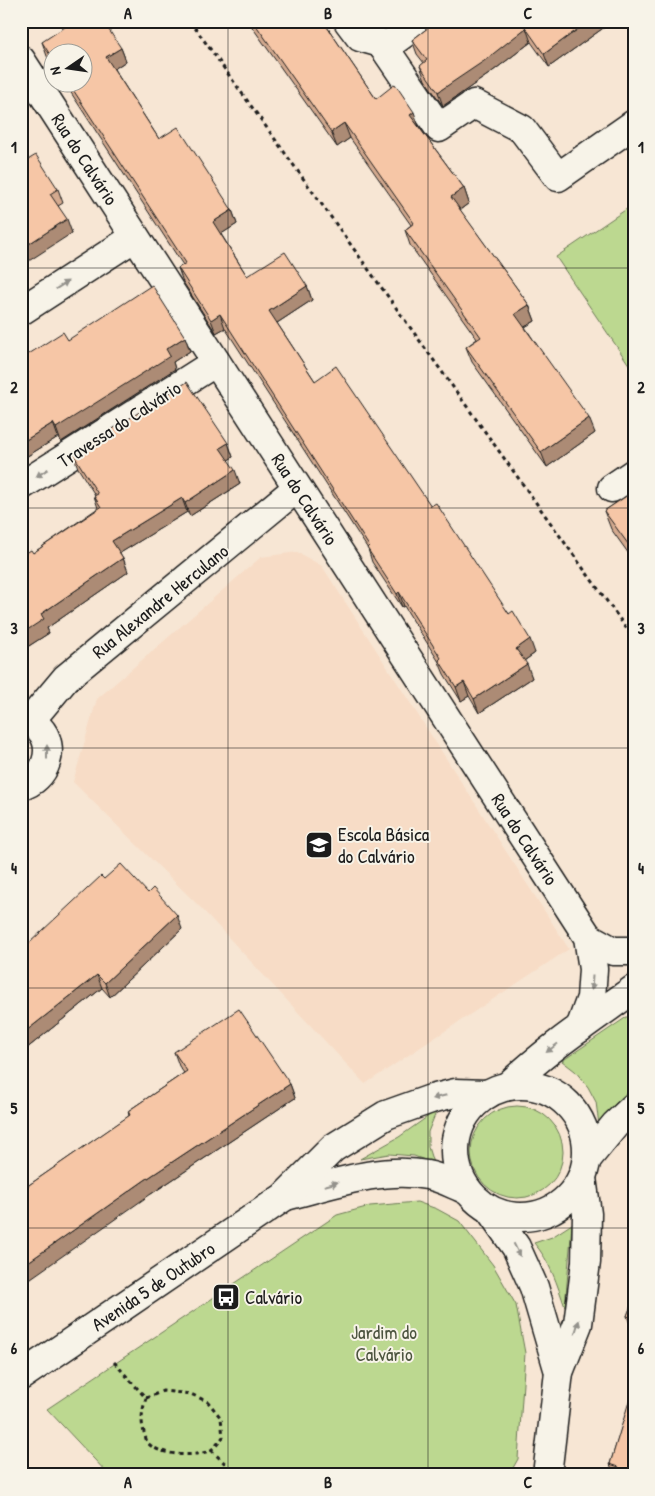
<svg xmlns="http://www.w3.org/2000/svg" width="655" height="1496" viewBox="0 0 655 1496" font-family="'Patrick Hand',sans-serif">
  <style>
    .built { fill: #f7dcc6 }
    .green { fill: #bcd890; stroke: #6c7a56 }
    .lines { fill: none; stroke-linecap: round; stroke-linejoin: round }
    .street-casing { stroke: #1c1c1c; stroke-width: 31 }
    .secondary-casing { stroke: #1c1c1c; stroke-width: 31 }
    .path { stroke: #1c1c1c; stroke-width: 3; stroke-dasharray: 4 4; stroke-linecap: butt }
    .street { stroke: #f7f3e8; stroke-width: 28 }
    .secondary { stroke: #f7f3e8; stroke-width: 28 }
    .wall { fill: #d4aa8f; stroke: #1c1c1c }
    .shaded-wall { fill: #ac8b74; stroke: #1c1c1c }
    .building { fill: #f6c6a6; stroke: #1c1c1c }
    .oneway { fill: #94928c }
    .grid { fill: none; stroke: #1c1c1c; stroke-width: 1; stroke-opacity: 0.55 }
    .labels { text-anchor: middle; stroke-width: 4; stroke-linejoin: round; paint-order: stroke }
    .street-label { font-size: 19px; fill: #1c1c1c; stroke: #f7f3e8 }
    .poi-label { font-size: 19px; fill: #1c1c1c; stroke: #f7f3e8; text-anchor: start }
    .park-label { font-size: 19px; fill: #4c543f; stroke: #f7f3e8 }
    .neatline { fill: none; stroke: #1c1c1c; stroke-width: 2 }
    .grid-label { font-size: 16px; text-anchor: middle; font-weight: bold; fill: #1c1c1c }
  </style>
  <rect width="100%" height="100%" fill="#f7e6d4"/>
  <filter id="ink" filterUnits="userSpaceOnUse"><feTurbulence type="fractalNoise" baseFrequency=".02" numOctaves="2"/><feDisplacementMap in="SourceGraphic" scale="10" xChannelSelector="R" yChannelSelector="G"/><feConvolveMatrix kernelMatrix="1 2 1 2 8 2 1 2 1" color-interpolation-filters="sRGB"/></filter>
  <g filter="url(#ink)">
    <polygon class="built" points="297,552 322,566 569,949 365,1084 201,908 73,782 97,699 261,557"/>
    <g class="green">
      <polygon points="634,204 634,372 556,257"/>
      <polygon points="634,1012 634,1086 615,1104 599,1125 596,1102 588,1087 575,1071 562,1061"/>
      <circle cx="517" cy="1152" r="46"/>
      <polygon points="437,1110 428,1132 428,1147 433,1163 414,1156 389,1154 360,1159 399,1137"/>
      <polygon points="417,1202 437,1209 459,1221 493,1265 516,1305 525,1353 518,1459 509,1475 109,1475 47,1409 337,1215 370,1206"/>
      <path d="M572,1224L565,1307C557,1284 550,1261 534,1243L552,1237Z"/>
    </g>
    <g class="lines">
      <g class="street-casing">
        <g id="street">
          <polyline points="348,21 360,37 381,43 439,128 474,104 522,129 558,177 634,124"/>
          <polyline points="384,48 421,21"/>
          <polyline points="21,60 588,937 593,969 591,998 580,1028"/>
          <polyline points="21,311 135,237"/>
          <polyline points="21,486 216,362"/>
          <polyline points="612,488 634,473"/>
          <path d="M21,718C28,720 34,723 39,728C57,747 46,780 21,786"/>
          <polyline points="30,721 66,678 297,488"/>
          <polyline points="588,937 613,951 634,951"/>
        </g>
      </g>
      <g class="secondary-casing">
        <g id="secondary">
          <circle cx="521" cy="1151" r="66"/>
          <path d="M508,1086C547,1049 591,1020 634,989"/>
          <polyline points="587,1159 615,1125 634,1107"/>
          <path d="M286,1196C330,1185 381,1166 427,1175C440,1177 454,1185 467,1190"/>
          <polyline points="490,1210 516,1247 534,1287 559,1372"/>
          <polyline points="21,1376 284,1197 333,1148 386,1115 431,1099 455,1093 487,1094"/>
          <polyline points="547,1475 559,1372 578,1324 586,1262 587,1214 582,1178"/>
        </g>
      </g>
      <g class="path">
        <polyline points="190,21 634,639"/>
        <path d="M114,1362L146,1398L163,1391L191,1394L208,1402L221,1418L223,1437C219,1442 215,1448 209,1451C195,1457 158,1456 147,1442C147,1442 145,1436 145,1435C140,1422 142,1411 146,1398"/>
        <polyline points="211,1450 237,1475"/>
      </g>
      <use href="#street" class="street"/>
      <use href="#secondary" class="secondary"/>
    </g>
    <g class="wall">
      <polygon points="249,21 323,21 376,99 419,127 464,188 469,203 460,210 529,305 535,321 525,327 595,433 547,467 472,362 466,347 477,339 410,245 405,230 411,225 350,138 337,147 250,24"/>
      <polygon points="437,21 613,21 549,67 531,42 489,74 443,106 425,80 420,66 424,63 417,54 412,40"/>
      <polygon points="42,42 121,48 126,61 114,69 159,139 232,210 237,224 221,234 247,276 307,286 312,300 277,323 315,381 431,506 509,614 535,653 524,661 532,678 479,713 469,696 461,701 444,674 439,662 404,606 402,607 372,562 368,549 225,328 216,333 183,282 178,268 183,265 64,82 82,82 52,52 52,65 47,56"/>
      <polygon points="21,164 58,189 63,203 58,206 72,233"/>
      <polygon points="185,337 190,351 173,362 175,369 61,442 58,437 21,460 21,359 68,340"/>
      <polygon points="228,443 233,457 228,460 240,484 190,516 187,512 120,553 123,558 128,572 47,628 49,633 21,651 21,556 33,553 98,508 94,496 95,495 78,468 73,454"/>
      <polygon points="634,491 634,561 611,529 604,511"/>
      <polygon points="634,792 634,828 628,814 633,811 628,796"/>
      <polygon points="104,879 148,893 182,929 110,997 102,988 21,1053 21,939 27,945"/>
      <polygon points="174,1052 290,1084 295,1098 151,1194 26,1187 129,1116 128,1111 184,1073 179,1066"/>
      <polygon points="634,1298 634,1332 633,1332 627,1316"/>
      <polygon points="627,1410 634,1475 614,1475 610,1464"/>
    </g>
    <g class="shaded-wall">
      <polygon points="589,21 613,21 549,67 544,54"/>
      <polygon points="526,28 531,42 489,74 443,106 438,92"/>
      <polygon points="121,48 126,61 111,71 106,57"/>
      <polygon points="414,112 419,127 415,130 410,115"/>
      <polygon points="344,123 350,138 337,147 331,132"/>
      <polygon points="464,188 469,203 457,212 451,197"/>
      <polygon points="232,210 237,224 218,236 213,222"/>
      <polygon points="67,219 72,233 21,266 21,249"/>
      <polygon points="307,286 312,300 274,325 269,311"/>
      <polygon points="529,305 535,321 521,329 515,314"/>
      <polygon points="220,314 225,328 216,333 211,320"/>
      <polygon points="185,337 190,351 173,362 175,369 61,442 56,428 166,349"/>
      <polygon points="589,418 595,433 547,467 541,452"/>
      <polygon points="53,423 58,437 21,460 21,443"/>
      <polygon points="228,443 233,457 225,462 220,448"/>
      <polygon points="235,470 240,484 190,516 185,503"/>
      <polygon points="182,498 187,512 117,555 112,541"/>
      <polygon points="123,558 128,572 47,628 49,633 21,651 21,634 41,614"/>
      <polygon points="399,592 404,606 402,607 397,594"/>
      <polygon points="530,639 535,653 521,663 516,649"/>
      <polygon points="527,664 532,678 479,713 474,699"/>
      <polygon points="464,682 469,696 461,701 456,687"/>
      <polygon points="177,915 182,929 110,997 105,983"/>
      <polygon points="97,975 102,988 21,1053 21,1035"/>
      <polygon points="290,1084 295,1098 151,1194 21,1285 21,1267 145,1180"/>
    </g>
    <g class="building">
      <polygon points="74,21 103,21 121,48 106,57 159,139 178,127 232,210 213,222 247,276 285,252 307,286 269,311 315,381 336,366 431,506 436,503 509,614 513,611 530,639 516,649 527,664 474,699 464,682 456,687 439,660 441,658 399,592 397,594 367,548 369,546 220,314 211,320 178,268 186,263 68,82 82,82 82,52 52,52 52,58 42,42"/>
      <polygon points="253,21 323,21 376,99 395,84 414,112 410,115 464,188 451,197 529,305 515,314 589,418 541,452 466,347 481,337 405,230 414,223 344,123 331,132"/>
      <polygon points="437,21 521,21 526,28 484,61 438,92 420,66 427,60 412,40"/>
      <polygon points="521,21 589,21 544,54"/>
      <polygon points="36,155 58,189 50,194 67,219 21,249 21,164"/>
      <polygon points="152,285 185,337 166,349 170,356 56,428 53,423 21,443 21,359 63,332 68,340"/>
      <polygon points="187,382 228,443 220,448 235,470 185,503 182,498 112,541 123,558 41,614 44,619 21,634 21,556 31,550 33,553 101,507 94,496 98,494 73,454"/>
      <polygon points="634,491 634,552 604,511"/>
      <polygon points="634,792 634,805 628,796"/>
      <polygon points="634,810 634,822 628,814"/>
      <polygon points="121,864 148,893 153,888 177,915 105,983 97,975 21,1035 21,939 27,945 101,876 104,879"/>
      <polygon points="239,1009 290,1084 145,1180 21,1267 21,1179 26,1187 130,1115 128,1111 187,1071 174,1052"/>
      <polygon points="634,1298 634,1318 627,1316"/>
      <polygon points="634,1385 634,1475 616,1475 619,1467 610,1464"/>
    </g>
    <defs><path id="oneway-solid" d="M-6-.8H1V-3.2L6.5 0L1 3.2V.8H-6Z" transform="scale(1.25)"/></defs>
    <g class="oneway">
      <use href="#oneway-solid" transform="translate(62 285) rotate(-33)"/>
      <use href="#oneway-solid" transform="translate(42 473) rotate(147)"/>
      <use href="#oneway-solid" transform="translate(47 752) rotate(-90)"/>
      <use href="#oneway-solid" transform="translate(592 983) rotate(94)"/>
      <use href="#oneway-solid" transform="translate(552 1048) rotate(143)"/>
      <use href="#oneway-solid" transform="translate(439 1097) rotate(167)"/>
      <use href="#oneway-solid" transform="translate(331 1184) rotate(-15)"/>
      <use href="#oneway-solid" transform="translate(517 1250) rotate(63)"/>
      <use href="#oneway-solid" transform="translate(577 1327) rotate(-73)"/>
    </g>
  </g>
  <path class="grid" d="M228,21V1475M428,21V1475M21,268H634M21,508H634M21,748H634M21,988H634M21,1228H634"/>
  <defs>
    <g id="school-square" transform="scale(1.4375)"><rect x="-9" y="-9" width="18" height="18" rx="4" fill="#1c1c1c" stroke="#f7f3e8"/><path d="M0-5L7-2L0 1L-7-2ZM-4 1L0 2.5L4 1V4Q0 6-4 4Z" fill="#fff"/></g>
    <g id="bus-square" transform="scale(1.4375)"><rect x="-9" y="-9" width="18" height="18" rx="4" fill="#1c1c1c" stroke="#f7f3e8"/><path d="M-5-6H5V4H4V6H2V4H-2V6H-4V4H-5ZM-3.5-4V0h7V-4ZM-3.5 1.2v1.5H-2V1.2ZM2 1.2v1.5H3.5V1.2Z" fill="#fff"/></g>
  </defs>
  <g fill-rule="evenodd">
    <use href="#school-square" x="319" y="845"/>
    <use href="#bus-square" x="226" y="1297"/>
  </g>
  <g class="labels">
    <g class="street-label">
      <text transform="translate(85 159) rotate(57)" y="7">Rua do Calvário</text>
      <text transform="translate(119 424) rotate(-33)" y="7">Travessa do Calvário</text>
      <text transform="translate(305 499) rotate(57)" y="7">Rua do Calvário</text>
      <text transform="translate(160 601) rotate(-39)" y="7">Rua Alexandre Herculano</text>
      <text transform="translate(525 839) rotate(57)" y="7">Rua do Calvário</text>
      <text transform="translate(153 1286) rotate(-34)" y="7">Avenida 5 de Outubro</text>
    </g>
    <g class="poi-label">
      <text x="338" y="841">Escola Básica<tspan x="338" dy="22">do Calvário</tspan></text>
      <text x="245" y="1304">Calvário</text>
    </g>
    <g class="park-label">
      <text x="384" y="1339">Jardim do<tspan x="384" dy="22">Calvário</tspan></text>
    </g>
  </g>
  <rect width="655" height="1496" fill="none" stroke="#f7f3e8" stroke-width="55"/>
  <g transform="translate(68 68) rotate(257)"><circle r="24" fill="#f7f3e8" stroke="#9f9d96"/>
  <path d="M0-4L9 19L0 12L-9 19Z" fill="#1c1c1c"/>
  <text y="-8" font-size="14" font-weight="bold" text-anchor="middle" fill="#1c1c1c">N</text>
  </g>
  <rect x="28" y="28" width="600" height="1440" class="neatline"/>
  <g class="grid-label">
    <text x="128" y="19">A</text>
    <text x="328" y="19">B</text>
    <text x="528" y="19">C</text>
    <text x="14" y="153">1</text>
    <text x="641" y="153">1</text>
    <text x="14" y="393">2</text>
    <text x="641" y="393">2</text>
    <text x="14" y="634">3</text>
    <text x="641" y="634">3</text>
    <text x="14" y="874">4</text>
    <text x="641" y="874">4</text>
    <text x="14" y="1114">5</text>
    <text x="641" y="1114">5</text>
    <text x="14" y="1354">6</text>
    <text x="641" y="1354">6</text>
    <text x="128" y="1488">A</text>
    <text x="328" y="1488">B</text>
    <text x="528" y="1488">C</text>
  </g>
</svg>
